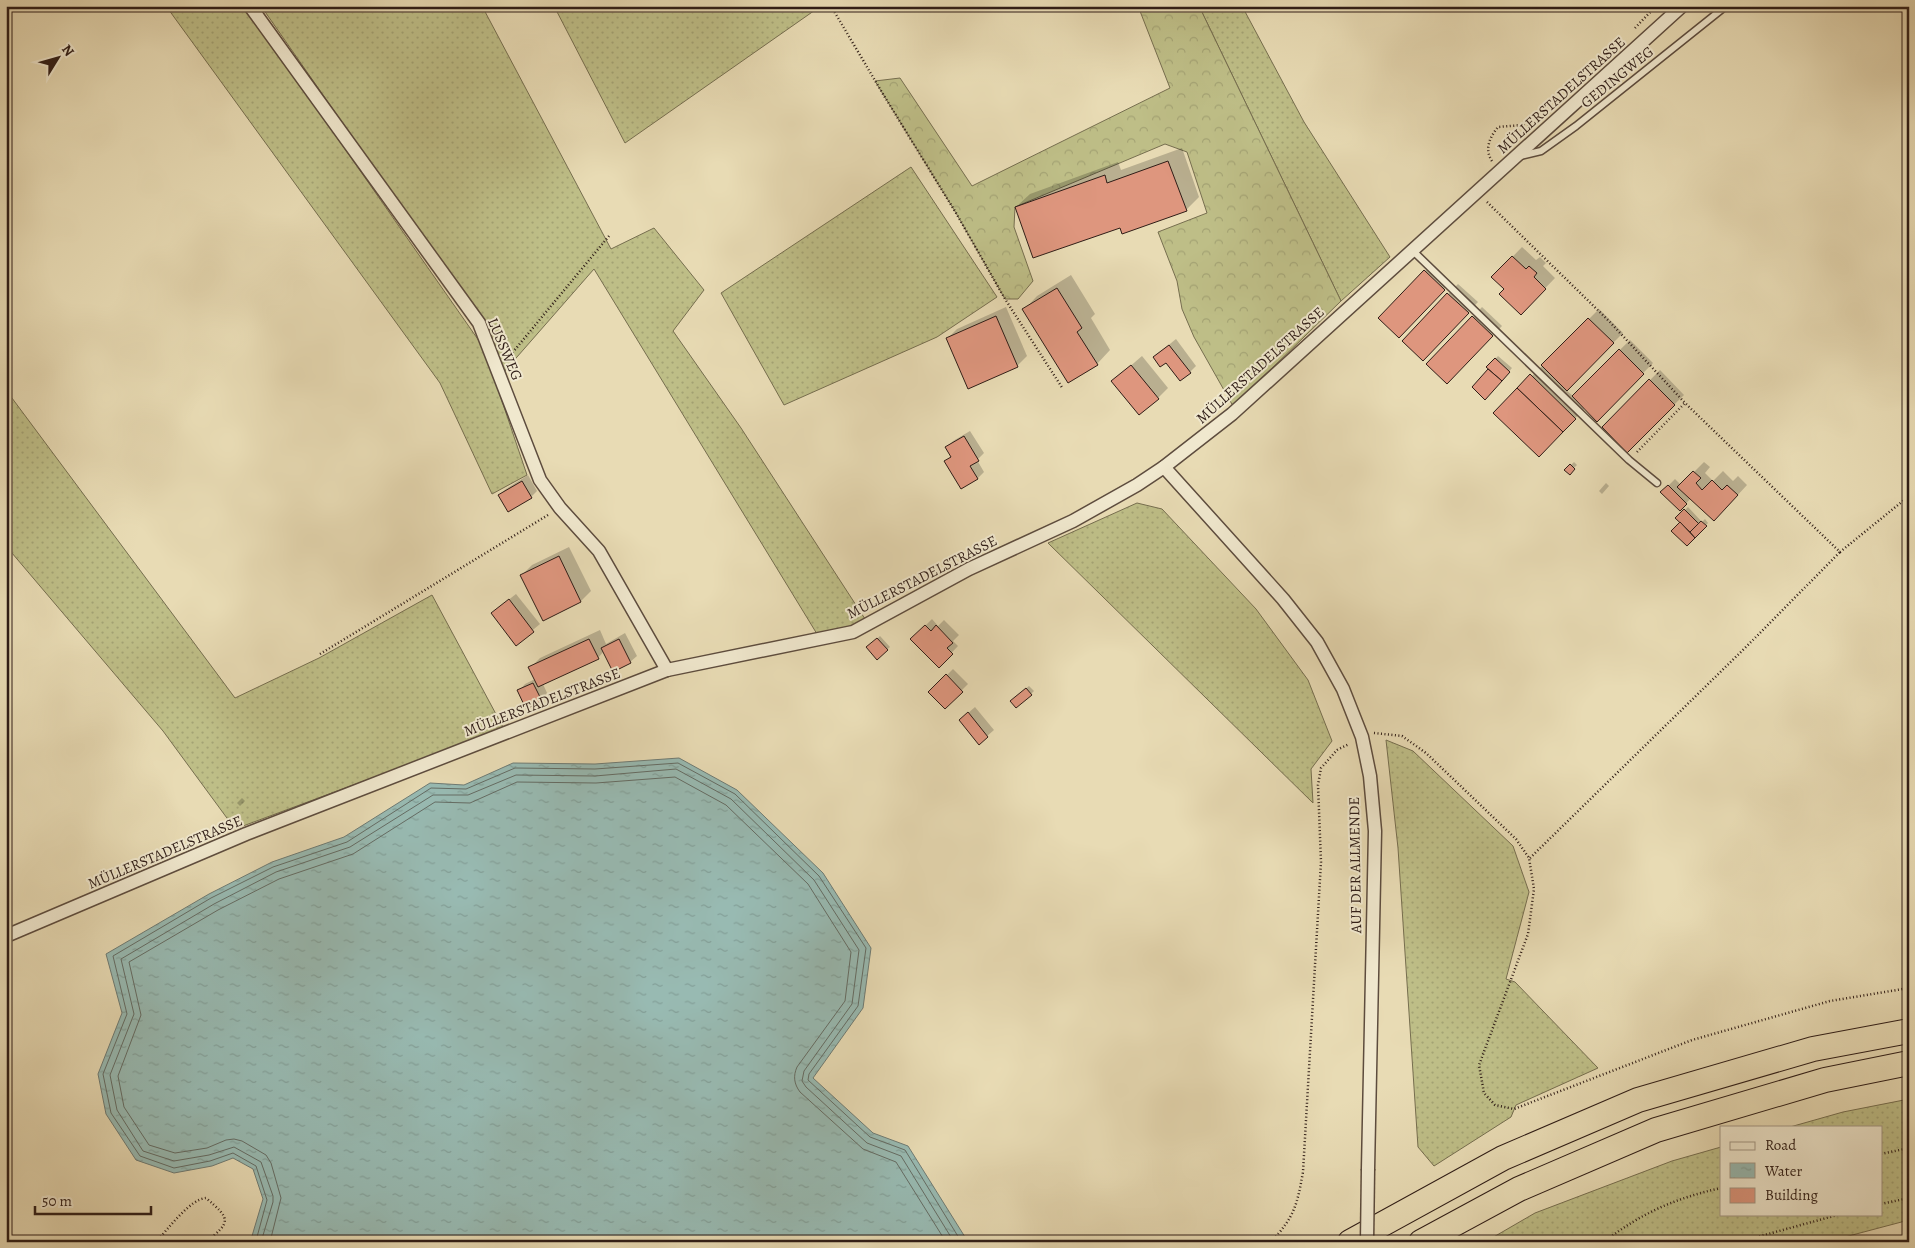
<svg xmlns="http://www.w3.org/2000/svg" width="1915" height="1248" viewBox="0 0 1915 1248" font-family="Alegreya,serif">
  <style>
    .grass { fill: url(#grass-dots); stroke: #766e4f }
    .forest { fill: url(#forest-crowns); stroke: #766e4f }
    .water { fill: url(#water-ripples); stroke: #6e7b74 }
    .shadow { fill: #0003 }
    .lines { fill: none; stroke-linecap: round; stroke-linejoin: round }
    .shore { stroke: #646c64; stroke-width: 1 }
    .building { fill: #de967e; stroke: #2f1d17 }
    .lane-casing { stroke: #5d4c3e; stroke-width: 9 }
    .street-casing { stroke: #5d4c3e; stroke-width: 15 }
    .highway-casing { stroke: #2f1d17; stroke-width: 26 }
    .path { stroke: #2f1d17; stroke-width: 2.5; stroke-dasharray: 1 2.5; stroke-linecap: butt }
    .lane { stroke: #f0e8ce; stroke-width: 6 }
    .street { stroke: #f0e8ce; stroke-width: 12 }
    .highway { stroke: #e8dbb4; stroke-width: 24 }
    .street-bridge-casing { stroke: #5d4c3e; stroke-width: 15; stroke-linecap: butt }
    .street-bridge { stroke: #f0e8ce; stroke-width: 12 }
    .labels { text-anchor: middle; stroke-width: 4; stroke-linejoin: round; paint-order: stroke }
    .street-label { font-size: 15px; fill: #2f1d17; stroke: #f0e8ce }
  </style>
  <defs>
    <pattern id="grass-dots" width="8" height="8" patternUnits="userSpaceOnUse" patternTransform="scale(1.25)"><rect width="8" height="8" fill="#bebe87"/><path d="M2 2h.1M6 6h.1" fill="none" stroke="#a4a374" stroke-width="1.8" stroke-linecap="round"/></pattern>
    <pattern id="forest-crowns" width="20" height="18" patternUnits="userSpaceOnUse" patternTransform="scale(1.25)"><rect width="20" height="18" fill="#bebe87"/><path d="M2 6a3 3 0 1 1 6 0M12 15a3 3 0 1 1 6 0" fill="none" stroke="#a4a374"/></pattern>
    <pattern id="water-ripples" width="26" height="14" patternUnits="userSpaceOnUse" patternTransform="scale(1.25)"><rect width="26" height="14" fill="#98bab2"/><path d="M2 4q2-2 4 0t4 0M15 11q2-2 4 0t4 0" fill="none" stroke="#839f98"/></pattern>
  </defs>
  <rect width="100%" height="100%" fill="#e8dbb4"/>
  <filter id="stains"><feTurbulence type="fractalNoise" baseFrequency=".004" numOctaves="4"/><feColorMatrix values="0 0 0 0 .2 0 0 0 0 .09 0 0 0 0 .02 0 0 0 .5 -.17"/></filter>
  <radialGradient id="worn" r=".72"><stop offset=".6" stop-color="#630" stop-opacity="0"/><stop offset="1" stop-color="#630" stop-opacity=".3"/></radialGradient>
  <g class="grass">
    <polygon points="166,6 245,6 484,348 527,475 492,494 440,383"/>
    <polygon points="261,6 482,6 611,249 654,228 704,290 673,331 741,428 867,622 817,634 594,269 503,373 480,320"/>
    <polygon points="554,6 817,6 818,8 625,143"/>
    <polygon points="1199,6 1242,6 1304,122 1390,257 1341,301"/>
    <polygon points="911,167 997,297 937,337 784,405 721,293"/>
    <polygon points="6,390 235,698 319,658 432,595 504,729 235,829 163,731 6,546"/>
    <polygon points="1137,503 1162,509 1256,609 1308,680 1332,741 1311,769 1313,803 1048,543"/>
    <polygon points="1386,740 1413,751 1513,846 1529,892 1506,979 1515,982 1598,1068 1516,1105 1511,1117 1434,1166 1418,1147 1398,848"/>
    <polygon points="1909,1099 1909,1220 1826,1242 1485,1242 1535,1213 1672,1161 1721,1147 1721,1214 1881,1214 1881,1127 1790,1127 1843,1112"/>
  </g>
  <polygon class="forest" points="1138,6 1199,6 1341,301 1233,406 1194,337 1182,309 1177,281 1158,232 1207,213 1187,152 1165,144 1015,207 1014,227 1033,281 1018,299 1005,299 956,213 875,81 900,78 972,186 1170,88"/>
  <polygon class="water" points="679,758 737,790 823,873 871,948 863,1008 813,1078 873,1133 908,1146 965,1237 965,1242 246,1242 252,1236 263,1199 253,1169 233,1158 212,1166 174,1173 136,1160 106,1114 98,1074 122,1013 106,954 209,894 272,862 344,837 430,783 464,785 513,763 595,764"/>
  <g class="shadow">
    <polygon points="1182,148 1199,197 1186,210 1120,226 1016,207 1030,194 1118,162 1121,170"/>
    <polygon points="1522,247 1536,260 1540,257 1546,263 1543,266 1555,278 1531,303 1505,289 1493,277"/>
    <polygon points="1428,268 1447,286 1399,336 1380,318"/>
    <polygon points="1071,275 1095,314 1091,318 1110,350 1097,364 1024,310 1037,296"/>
    <polygon points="1458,284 1478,302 1433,349 1404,341"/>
    <polygon points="1006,307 1027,356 1017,366 947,339 957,329"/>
    <polygon points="1482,307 1502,326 1457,373 1473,317"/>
    <polygon points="1599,309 1623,333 1566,390 1573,396 1630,340 1653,363 1597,420 1585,408 1539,456 1495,413"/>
    <polygon points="1176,339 1196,366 1190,372 1154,357"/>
    <polygon points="1142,356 1168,388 1158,398 1113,381"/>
    <polygon points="1498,356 1512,368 1507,374 1492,391 1473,387 1490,369 1488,367"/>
    <polygon points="1660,370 1684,395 1627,451 1604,427"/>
    <polygon points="970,431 984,453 977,460 984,472 978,478 962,487 946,461 952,456 947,447 953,441"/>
    <polygon points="1574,462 1577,465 1569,473 1566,470"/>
    <polygon points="1704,462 1710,467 1705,473 1713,481 1723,471 1733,481 1738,476 1747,485 1724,510 1691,498 1680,510 1662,492 1675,479 1681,485"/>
    <polygon points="528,475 537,491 531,497 499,495 506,489"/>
    <polygon points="1606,483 1609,486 1602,494 1599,491"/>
    <polygon points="1688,507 1702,522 1705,519 1708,523 1687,545 1682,522 1677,518"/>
    <polygon points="569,547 591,591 581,601 522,575 532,565"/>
    <polygon points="516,594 540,624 516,644 492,613"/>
    <polygon points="932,619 938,626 944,620 959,635 953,641 958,646 939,666 912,639"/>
    <polygon points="600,630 606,644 625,633 637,656 630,662 604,651 598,658 543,684 547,693 541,700 519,691 525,684 535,679 530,668 540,658"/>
    <polygon points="880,636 890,647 877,658 868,647"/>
    <polygon points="953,669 968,684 945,707 930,692"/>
    <polygon points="1029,686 1034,691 1031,694 1014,698"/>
    <polygon points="975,707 994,730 979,743 967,714"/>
    <polygon points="242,798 245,801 240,806 237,803"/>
  </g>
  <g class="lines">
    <g class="shore">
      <polyline points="253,1242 257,1237 267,1200 256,1166 233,1153 210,1161 174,1168 140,1156 111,1113 103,1074 127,1014 113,956 211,898 273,867 347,842 431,788 466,789 515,768 595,769 678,763 735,794 819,876 866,948 858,1006 809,1074 808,1080 870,1137 905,1150 959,1238 960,1242"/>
      <polyline points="261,1242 273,1202 273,1196 261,1162 234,1147 209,1155 174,1161 143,1151 117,1110 110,1075 134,1014 121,959 214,904 276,872 350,847 433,795 468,795 516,775 595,776 676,769 731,799 814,880 859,950 852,1004 804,1071 802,1081 806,1087 867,1143 901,1156 954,1242"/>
      <path d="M270,1242L281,1198L271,1163L266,1155L242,1141L234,1139L226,1140L207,1148L175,1153L149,1145L124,1107L118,1076L141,1015L129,962L218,910L279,879L353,854L435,802L470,803L517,782L596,783L675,777L726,805L808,884L851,952L845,1001L797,1067C793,1076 794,1084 800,1092L863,1149L896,1162L946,1242"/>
    </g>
  </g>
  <g class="building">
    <polygon points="1168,161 1187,211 1122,234 1120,228 1033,258 1015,207 1105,175 1107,183"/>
    <polygon points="1512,256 1526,269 1529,266 1537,273 1534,277 1546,289 1521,315 1499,294 1504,289 1491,277"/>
    <polygon points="1424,270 1445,290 1399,338 1378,318"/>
    <polygon points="1057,288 1082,328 1077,332 1098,365 1068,383 1022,309"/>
    <polygon points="1447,293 1469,313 1423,361 1402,341"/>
    <polygon points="996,316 1018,367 968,389 946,338"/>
    <polygon points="1472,316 1493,336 1447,384 1426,364"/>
    <polygon points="1588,318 1614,343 1567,391 1541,365"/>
    <polygon points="1169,345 1191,373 1180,381 1166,363 1160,367 1153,357"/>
    <polygon points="1619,349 1644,374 1597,422 1572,396"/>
    <polygon points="1495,358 1510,372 1502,381 1486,367"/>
    <polygon points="1131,365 1159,399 1139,415 1111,381"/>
    <polygon points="1488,369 1502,381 1485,400 1472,387"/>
    <polygon points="1530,374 1576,419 1563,432 1517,388"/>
    <polygon points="1649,379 1675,405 1627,453 1602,427"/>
    <polygon points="1517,388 1563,432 1539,457 1493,413"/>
    <polygon points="964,436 979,461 970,466 978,479 961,489 944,461 951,457 945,447"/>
    <polygon points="1570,464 1575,469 1570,475 1564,470"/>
    <polygon points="1693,471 1701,478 1696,483 1702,490 1712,480 1722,490 1727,485 1738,495 1714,521 1677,487"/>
    <polygon points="522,481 532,498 508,512 498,495"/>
    <polygon points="1668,485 1687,504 1680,511 1660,492"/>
    <polygon points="1684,509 1699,524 1690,532 1675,518"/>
    <polygon points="1701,521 1707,526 1695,538 1690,532"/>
    <polygon points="1680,522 1695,538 1687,546 1671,531"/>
    <polygon points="559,556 581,602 543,621 520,575"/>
    <polygon points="509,599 534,632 516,646 491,613"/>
    <polygon points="925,625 931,631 936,625 953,643 947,648 953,654 939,668 910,639"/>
    <polygon points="877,638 888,650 877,660 866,647"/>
    <polygon points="589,639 599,659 538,687 528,667"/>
    <polygon points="619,639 631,663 613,672 601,648"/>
    <polygon points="946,674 963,692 945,709 928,692"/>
    <polygon points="533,683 542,701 526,709 517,690"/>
    <polygon points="1026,688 1032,695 1016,708 1010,701"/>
    <polygon points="968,712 988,737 979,745 959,720"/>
  </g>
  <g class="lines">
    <g class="lane-casing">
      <g id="lane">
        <polyline points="1520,156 1541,151 1576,126 1726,6"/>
        <polyline points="1412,250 1629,460 1657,483"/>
      </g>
    </g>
    <g class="street-casing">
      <g id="street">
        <polyline points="250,6 479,323 540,480 560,508 599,551 667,670"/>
        <polyline points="1164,467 1283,599 1317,642 1343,689 1362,737 1370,776 1375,831 1368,1169"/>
        <polyline points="6,936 246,834 667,670 853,632 969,569 1073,521 1137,485 1164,467 1232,414 1682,6"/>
      </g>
    </g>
    <g class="highway-casing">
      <g id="highway">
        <polyline points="1350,1242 1503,1158 1638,1100 1813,1049 1909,1031"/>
        <polyline points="1421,1242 1519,1189 1656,1130 1825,1080 1909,1063"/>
      </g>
    </g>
    <g class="path">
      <polyline points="831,6 883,94 956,213 1005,299 1063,389"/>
      <polyline points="1635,28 1656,6"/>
      <path d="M1492,161C1484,149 1490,137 1498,127L1522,125L1529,126"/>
      <polyline points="1487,202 1609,321 1685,403"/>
      <polyline points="508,358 609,236"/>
      <polyline points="1637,452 1685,403 1840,552 1909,496"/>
      <polyline points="320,654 548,515"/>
      <polyline points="1374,733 1402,736 1426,753 1516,839 1529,858 1534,889 1528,934 1479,1065 1484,1093 1495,1105 1514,1109 1692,1040 1830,1001 1909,988"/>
      <polyline points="1530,858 1748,645 1840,552"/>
      <polyline points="1881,1154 1909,1148"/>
      <polyline points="1881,1204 1909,1198"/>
      <path d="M156,1242C168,1229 190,1199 206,1198C231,1219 231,1222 206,1242"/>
      <path d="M1271,1242C1295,1216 1297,1205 1303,1172L1321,862L1318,785L1321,768L1337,750L1349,744"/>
      <path d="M1604,1242C1641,1213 1676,1198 1721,1188"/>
      <polyline points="1739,1242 1841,1214"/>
    </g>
    <use href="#lane" class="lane"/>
    <use href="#street" class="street"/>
    <use href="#highway" class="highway"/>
    <g class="street-bridge-casing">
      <polyline id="street-bridge" points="1367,1242 1368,1169"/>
    </g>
    <use href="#street-bridge" class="street-bridge"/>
  </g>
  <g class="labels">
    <g class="street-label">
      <text transform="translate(1617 77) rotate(-39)" y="5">GEDINGWEG</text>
      <text transform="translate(1561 95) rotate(-42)" y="5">MÜLLERSTADELSTRASSE</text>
      <text transform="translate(505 349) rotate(67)" y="5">LUSSWEG</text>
      <text transform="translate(1260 365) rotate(-42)" y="5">MÜLLERSTADELSTRASSE</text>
      <text transform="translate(922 577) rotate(-27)" y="5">MÜLLERSTADELSTRASSE</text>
      <text transform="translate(542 702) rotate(-21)" y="5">MÜLLERSTADELSTRASSE</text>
      <text transform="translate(165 852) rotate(-23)" y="5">MÜLLERSTADELSTRASSE</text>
      <text transform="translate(1355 865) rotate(-91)" y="5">AUF DER ALLMENDE</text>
    </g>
  </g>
  <rect width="1915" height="1248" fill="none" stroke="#e8dbb4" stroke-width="25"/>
  <rect x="8" y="8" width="1900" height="1233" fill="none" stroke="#2f1d17" stroke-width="2.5"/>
  <rect x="12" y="12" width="1890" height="1223" fill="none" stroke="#2f1d17"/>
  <rect x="1720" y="1126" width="162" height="90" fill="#f0e8ce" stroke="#a39785"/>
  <rect x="1730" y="1142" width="25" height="8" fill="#f0e8ce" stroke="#a39785"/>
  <text x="1765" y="1150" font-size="15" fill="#2f1d17">Road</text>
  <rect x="1730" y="1163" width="25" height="15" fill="url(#water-ripples)" stroke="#a39785"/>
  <text x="1765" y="1176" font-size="15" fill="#2f1d17">Water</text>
  <rect x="1730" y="1188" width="25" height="15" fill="#de967e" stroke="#a39785"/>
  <text x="1765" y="1200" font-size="15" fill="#2f1d17">Building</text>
  <g transform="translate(58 58) rotate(53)" stroke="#f0e8ce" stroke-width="4" paint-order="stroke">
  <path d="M0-4L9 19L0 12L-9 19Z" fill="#2f1d17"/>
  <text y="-8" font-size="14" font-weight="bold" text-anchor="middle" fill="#2f1d17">N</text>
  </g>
  <path d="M35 1206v8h116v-8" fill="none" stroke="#2f1d17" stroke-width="2.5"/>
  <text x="42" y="1206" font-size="15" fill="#2f1d17" stroke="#f0e8ce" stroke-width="4" paint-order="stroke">50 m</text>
  <rect width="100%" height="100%" filter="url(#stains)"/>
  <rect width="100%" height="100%" fill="url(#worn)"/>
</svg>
